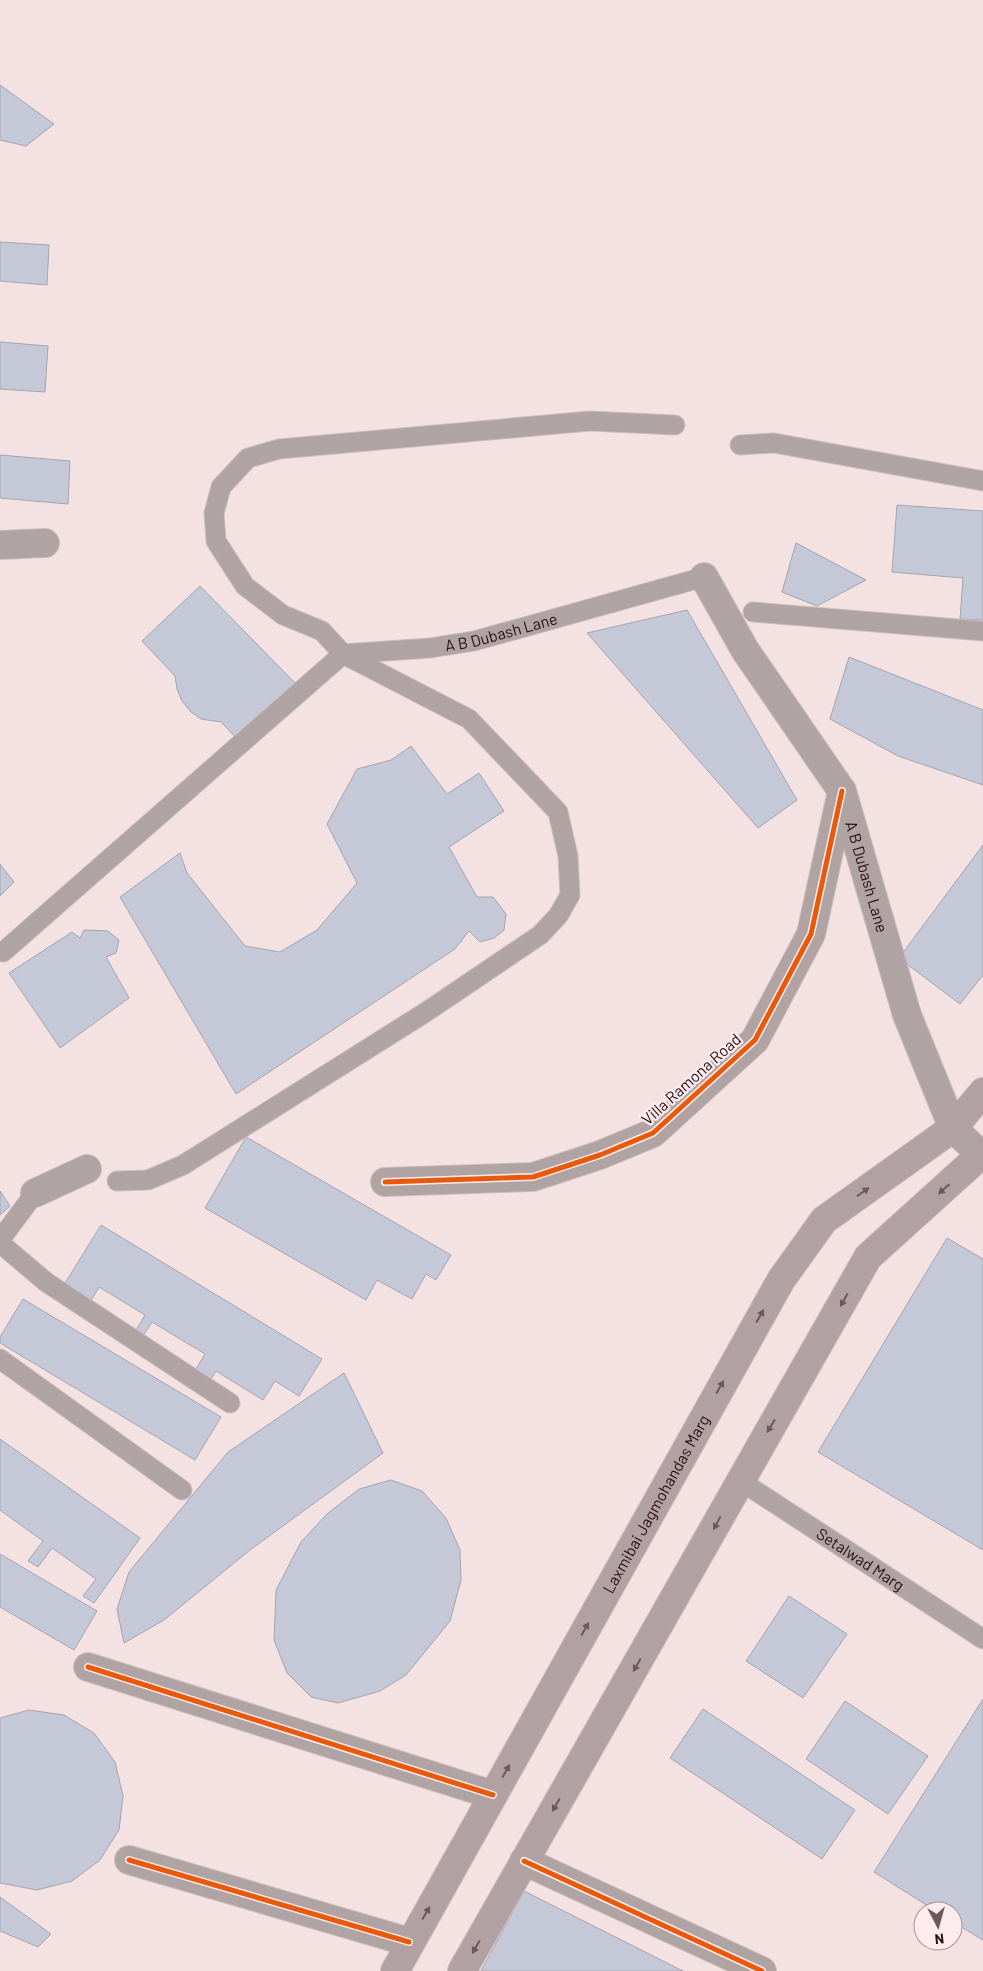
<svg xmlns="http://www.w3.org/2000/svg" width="983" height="1971" viewBox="0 0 983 1971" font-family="Barlow,sans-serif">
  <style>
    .building { fill: #c5c9d7; stroke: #a4a4ae }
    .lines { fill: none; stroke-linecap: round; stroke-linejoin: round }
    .lane-casing { stroke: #cebdbf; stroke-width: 21 }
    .street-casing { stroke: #cebdbf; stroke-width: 30 }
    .secondary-casing { stroke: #cebdbf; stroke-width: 30 }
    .lane { stroke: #b0a3a4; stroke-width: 19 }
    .street { stroke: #b0a3a4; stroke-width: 28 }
    .secondary { stroke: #b1a1a2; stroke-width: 28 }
    .cycleway-casing { stroke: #fdecee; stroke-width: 8 }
    .cycleway { stroke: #e8590c; stroke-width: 5 }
    .oneway { fill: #6c575a }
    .labels { text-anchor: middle; stroke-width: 4.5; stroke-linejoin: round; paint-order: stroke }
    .street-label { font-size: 16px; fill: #280d11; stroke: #fdecee }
  </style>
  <rect width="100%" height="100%" fill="#f4e2e3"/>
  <g class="building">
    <polygon points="0,85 54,124 26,146 0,140"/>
    <polygon points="0,242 49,245 47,285 0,281"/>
    <polygon points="0,342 48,346 45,392 0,389"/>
    <polygon points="0,455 70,461 68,504 0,498"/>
    <polygon points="897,505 983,511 983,620 960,619 963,578 892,572"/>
    <polygon points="796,543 866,580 817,606 782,592"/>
    <polygon points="200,586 298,686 240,742 221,722 201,719 191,712 182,701 177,689 175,676 142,641"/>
    <polygon points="687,610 797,800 758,828 587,633"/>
    <polygon points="849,657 983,710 983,785 898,756 830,719"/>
    <polygon points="411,746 447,794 479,773 504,811 449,847 477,897 493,897 506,914 504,930 494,938 480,942 469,931 455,949 236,1094 120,897 180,853 187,873 245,946 280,952 317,930 357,883 327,824 357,769 391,760"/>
    <polygon points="983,845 983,975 960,1004 899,958"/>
    <polygon points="0,864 14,882 0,896"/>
    <polygon points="84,930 108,931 119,940 116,953 106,957 129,998 60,1048 9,973 72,932 80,938"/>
    <polygon points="246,1137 451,1255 436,1280 426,1274 412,1299 377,1280 366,1300 205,1208"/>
    <polygon points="0,1191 10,1206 0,1215"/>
    <polygon points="101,1225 322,1359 299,1396 275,1381 263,1400 216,1371 206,1387 191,1377 205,1354 152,1322 139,1342 132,1337 145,1315 99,1287 86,1309 59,1293"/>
    <polygon points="947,1238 983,1259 983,1550 818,1452"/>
    <polygon points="23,1299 221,1417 195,1460 0,1343 0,1337"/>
    <polygon points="344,1373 383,1453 250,1550 164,1620 124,1643 117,1609 129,1572 228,1452"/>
    <polygon points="0,1439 140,1538 94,1603 83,1596 96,1579 52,1548 38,1567 28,1561 43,1541 0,1510"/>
    <polygon points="391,1480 422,1491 446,1518 460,1550 461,1580 450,1621 406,1675 380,1691 338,1703 311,1697 287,1673 274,1640 276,1590 301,1542 327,1514 359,1489"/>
    <polygon points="0,1554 97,1611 74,1650 0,1607"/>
    <polygon points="789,1596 847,1634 803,1698 746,1661"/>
    <polygon points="983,1699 983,1940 953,1922 953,1911 936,1911 874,1872"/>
    <polygon points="845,1701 928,1756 888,1814 806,1759"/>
    <polygon points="703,1709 855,1810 822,1859 670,1758"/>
    <polygon points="29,1710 64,1715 94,1733 115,1762 123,1796 119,1830 100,1860 72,1881 37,1890 0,1883 0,1718"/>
    <polygon points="524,1891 683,1971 481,1971"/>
    <polygon points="0,1897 51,1934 38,1947 0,1931"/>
  </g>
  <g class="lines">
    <g class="lane-casing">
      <g id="lane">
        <path id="s1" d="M675,425L590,421L279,449L248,458L221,487L214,513L216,541L245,586L283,615L322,631L343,654L430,648L474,641L704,577"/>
        <polyline points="740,445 774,443 983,481"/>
        <polyline points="753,612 983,631"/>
        <polyline points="3,952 343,654 469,719 558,812 568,856 570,895 558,916 540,935 426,1012 183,1165 148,1180 117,1181"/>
        <polyline points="0,1240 35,1193"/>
        <polyline points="0,1243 46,1282 230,1403"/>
        <polyline points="0,1359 182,1490"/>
        <path id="s2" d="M739,1480L983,1639"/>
      </g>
    </g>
    <g class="street-casing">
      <g id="street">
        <polyline points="0,545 45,543"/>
        <path id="s3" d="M704,577L745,650L842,791L907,1015L953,1128L983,1157"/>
        <polyline points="385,1182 533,1177 600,1155 653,1133 755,1040 811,934 842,791"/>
        <polyline points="35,1193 87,1169"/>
        <polyline points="88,1667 493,1795"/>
        <polyline points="129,1860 409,1942"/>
        <polyline points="524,1861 762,1971"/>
      </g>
    </g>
    <g class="secondary-casing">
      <g id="secondary">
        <path id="s4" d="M395,1971L781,1280L824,1220L953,1128L983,1092"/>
        <polyline points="462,1971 868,1257 983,1153"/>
      </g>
    </g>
    <use href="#lane" class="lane"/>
    <use href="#street" class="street"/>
    <use href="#secondary" class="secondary"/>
    <g class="cycleway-casing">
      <g id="cycleway">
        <polyline points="385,1182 533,1177 600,1155 653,1133 755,1040 811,934 842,791"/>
        <polyline points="88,1667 493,1795"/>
        <polyline points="129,1860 409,1942"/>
        <polyline points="524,1861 762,1971"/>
      </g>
    </g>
    <use href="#cycleway" class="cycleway"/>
  </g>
  <defs><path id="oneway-solid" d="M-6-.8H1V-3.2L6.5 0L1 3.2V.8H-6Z" transform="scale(1.25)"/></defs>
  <g class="oneway">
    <use href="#oneway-solid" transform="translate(944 1189) rotate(138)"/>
    <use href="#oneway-solid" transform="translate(863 1192) rotate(-35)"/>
    <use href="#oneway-solid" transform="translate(844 1300) rotate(119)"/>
    <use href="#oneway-solid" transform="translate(760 1316) rotate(-60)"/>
    <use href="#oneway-solid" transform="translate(720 1387) rotate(-60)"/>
    <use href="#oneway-solid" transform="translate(771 1426) rotate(121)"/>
    <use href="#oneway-solid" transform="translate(717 1523) rotate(118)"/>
    <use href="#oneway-solid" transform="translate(585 1629) rotate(-61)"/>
    <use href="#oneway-solid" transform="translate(637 1665) rotate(120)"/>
    <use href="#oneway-solid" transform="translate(506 1771) rotate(-61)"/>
    <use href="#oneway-solid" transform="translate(556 1805) rotate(120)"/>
    <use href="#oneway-solid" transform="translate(426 1913) rotate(-60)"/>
    <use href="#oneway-solid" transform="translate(476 1947) rotate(120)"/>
  </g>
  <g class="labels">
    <g class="street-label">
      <text dy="6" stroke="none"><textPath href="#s1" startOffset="859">A B Dubash Lane</textPath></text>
      <text dy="6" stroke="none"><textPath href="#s3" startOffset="344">A B Dubash Lane</textPath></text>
      <text transform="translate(691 1079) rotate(-42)" y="6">Villa Ramona Road</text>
      <text dy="6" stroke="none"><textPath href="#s4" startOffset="535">Laxmibai Jagmohandas Marg</textPath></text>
      <text dy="6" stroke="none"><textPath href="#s2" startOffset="145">Setalwad Marg</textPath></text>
    </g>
  </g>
  <g transform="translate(938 1926) rotate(174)"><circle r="24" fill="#fdecee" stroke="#a89396"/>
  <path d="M0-4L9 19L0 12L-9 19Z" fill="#6f585a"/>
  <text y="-8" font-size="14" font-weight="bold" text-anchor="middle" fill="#280d11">N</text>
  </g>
</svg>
